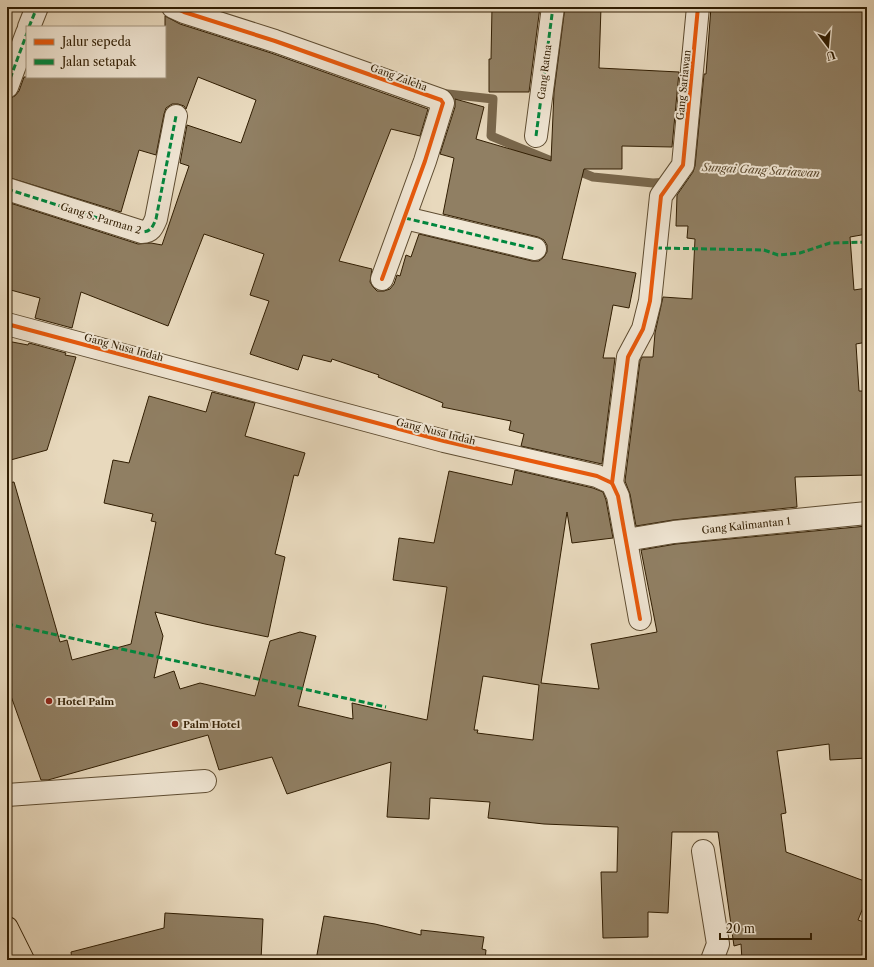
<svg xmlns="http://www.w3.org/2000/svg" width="874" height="967" viewBox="0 0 874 967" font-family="'Libre Caslon Text',serif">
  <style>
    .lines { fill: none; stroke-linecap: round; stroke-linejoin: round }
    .stream { stroke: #79674c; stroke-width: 9 }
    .building { fill: #907f63; stroke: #301d02; fill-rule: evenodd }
    .minor-casing { stroke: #5e4c31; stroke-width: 24 }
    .highway-casing { stroke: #301d02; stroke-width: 24 }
    .minor { stroke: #f0e6d4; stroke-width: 22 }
    .highway { stroke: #e8d9bd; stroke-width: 22 }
    .quiet { stroke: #00873e; stroke-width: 3; stroke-dasharray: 6 3; stroke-linecap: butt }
    .cycleway-casing { stroke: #f0e6d4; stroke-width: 6 }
    .cycleway { stroke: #e8590c; stroke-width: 4 }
    .poi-dot { fill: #8f2418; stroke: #f0e6d4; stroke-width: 1.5 }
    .labels { text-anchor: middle; stroke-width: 4; stroke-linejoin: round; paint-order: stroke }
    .street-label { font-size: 10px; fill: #301d02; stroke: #f0e6d4 }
    .poi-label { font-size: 10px; font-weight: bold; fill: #301d02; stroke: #f0e6d4; text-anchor: start }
    .water-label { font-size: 11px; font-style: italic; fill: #5a482d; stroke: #f0e6d4 }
  </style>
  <rect width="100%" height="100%" fill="#e8d9bd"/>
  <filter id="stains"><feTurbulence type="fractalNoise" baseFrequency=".005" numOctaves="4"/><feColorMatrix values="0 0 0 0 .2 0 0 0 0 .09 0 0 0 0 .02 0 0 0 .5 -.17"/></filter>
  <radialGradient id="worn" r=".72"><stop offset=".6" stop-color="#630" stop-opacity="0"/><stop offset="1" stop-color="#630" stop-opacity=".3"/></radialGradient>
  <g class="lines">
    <g class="stream">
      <polyline points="439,93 493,99 491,136 561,165"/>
      <polyline points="573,169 593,177 653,183 668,182"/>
    </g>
  </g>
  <g class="building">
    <polygon points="492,7 540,7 529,92 489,92 489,59 491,59"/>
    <polygon points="565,7 601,7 599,68 679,72 672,147 622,146 622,169 584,169 562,259 636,273 629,308 613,305 603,358 615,358 602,464 521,446 524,434 509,430 511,421 442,407 443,403 378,377 379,375 332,359 331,362 303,355 298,370 250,354 269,301 250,295 264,254 204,234 168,326 81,292 72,328 35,318 40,298 7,289 7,202 138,244 151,243 162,245 189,166 180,163 187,125 241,143 256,100 198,77 186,109 184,106 178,104 172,104 166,108 164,114 156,155 139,150 121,212 7,177 7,99 15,96 19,91 24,77 165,77 165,16 180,24 271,53 428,109 420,136 391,129 339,261 372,269 370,282 373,287 377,291 384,291 390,289 394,284 397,275 400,276 406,255 411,257 419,234 532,261 539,261 544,257 547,252 547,245 544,240 538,237 443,214 454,158 440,154 455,107 455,99 484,107 476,139 551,161 554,92"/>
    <polygon points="711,7 867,7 867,234 850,237 854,290 867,288 867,342 856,344 859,391 867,391 867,475 795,477 797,507 673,520 636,526 630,494 625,481 640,361 642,357 653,357 655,333 663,297 692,299 695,239 687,238 688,226 676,226 677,195 693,172 695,166 704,74 706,74"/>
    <polygon points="7,341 28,345 29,343 66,353 65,355 76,357 47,450 7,461"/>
    <path d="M212,392L255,403L245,436L305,453L298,476L294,475L275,554L285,557L268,637L205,624L155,612L163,636L154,678L174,671L180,689L200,683L255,696L270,641L300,632L316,636L298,706L353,719L352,703L427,720L447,587L393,580L399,538L434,543L449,471L512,485L515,470L593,488L603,492L606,500L613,538L572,543L567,512L541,683L599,689L591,644L657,632L641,550L676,544L867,526V758L830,760L829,744L777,751L786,813L781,814L786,852L867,882V898L858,920L867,923V960H742L741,944L734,946L718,832H672L668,913L648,912V937L603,938L601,872H617L618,827L544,824L488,818L490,802L430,798L429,819L387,817L391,762L287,794L272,757L219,770L208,735L48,780H41L7,685V483L14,482L60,642L67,640L72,660L131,644L156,522L151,521L153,514L104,503L113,460L129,463L149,396L206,412ZM483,676L539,685L533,740L477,733L478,730H474Z"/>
    <polygon points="165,913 263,919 261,960 72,960 71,952 164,928"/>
    <polygon points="324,916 375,924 421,935 421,930 484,937 482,949 486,950 485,960 316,960"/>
  </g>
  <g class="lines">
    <g class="minor-casing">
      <g id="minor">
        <polyline points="173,7 184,12 275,41 441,100 443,103 425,161 382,279"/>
        <polyline points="29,27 37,7"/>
        <polyline points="7,87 27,33"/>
        <polyline points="536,136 553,7"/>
        <path d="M7,189L142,232C151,232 153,226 156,219L176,116"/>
        <polyline points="405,218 535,249"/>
        <polyline points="7,324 444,441 597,476 612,483 618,496 640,619"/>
        <polyline points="612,483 628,357 643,329 650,301 661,196 683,165 698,7"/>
        <polyline points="626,540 674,532 867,513"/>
        <polyline points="7,795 205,781"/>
        <polyline points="703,851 718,944 712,960"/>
      </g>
    </g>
    <g class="highway-casing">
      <polyline id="highway" points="7,928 23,960"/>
    </g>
    <use href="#minor" class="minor"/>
    <use href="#highway" class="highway"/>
    <g class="quiet">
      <polyline points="29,27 37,7"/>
      <polyline points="7,87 27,33"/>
      <polyline points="536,136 553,7"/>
      <path d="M7,189L142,232C151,232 153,226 156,219L176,116"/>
      <polyline points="405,218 535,249"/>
      <polyline points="656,248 764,250 778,255 800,253 830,243 867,242"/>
      <polyline points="7,624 386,707"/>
    </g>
    <g class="cycleway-casing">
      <g id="cycleway">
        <polyline points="173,7 184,12 275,41 441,100 443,103 425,161 382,279"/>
        <polyline points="7,324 444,441 597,476 612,483 618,496 640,619"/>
        <polyline points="612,483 628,357 643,329 650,301 661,196 683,165 698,7"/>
      </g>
    </g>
    <use href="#cycleway" class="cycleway"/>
  </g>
  <g class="poi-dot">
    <circle cx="49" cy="701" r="4"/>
    <circle cx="175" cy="724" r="4"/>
  </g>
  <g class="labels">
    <g class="street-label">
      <text transform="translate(544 72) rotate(-83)" y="4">Gang Ratna</text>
      <text transform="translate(399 77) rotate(20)" y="4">Gang Zaleha</text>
      <text transform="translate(683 85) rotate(-84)" y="4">Gang Sariawan</text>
      <text transform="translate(101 218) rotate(17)" y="4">Gang S. Parman 2</text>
      <text transform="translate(124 347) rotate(15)" y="4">Gang Nusa Indah</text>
      <text transform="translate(436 431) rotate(14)" y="4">Gang Nusa Indah</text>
      <text transform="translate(746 525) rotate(-6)" y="4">Gang Kalimantan 1</text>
    </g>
    <g class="poi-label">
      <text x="57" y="705">Hotel Palm</text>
      <text x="183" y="728">Palm Hotel</text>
    </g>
    <g class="water-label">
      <text transform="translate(761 170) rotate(3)" y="4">Sungai Gang Sariawan</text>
    </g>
  </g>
  <rect width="874" height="967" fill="none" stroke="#e8d9bd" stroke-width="24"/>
  <rect x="8" y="8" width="858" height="951" fill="none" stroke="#301d02" stroke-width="2"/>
  <rect x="12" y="12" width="850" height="943" fill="none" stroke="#301d02"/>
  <rect x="26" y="26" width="140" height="52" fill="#f0e6d4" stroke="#a39680"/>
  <rect x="34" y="39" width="20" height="6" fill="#e8590c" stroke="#a39680"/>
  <text x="62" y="46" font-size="12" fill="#301d02">Jalur sepeda</text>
  <rect x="34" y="59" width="20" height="6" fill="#00873e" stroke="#a39680"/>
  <text x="62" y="66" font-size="12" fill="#301d02">Jalan setapak</text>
  <g transform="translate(828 46) rotate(164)" stroke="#f0e6d4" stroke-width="3" paint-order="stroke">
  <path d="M0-3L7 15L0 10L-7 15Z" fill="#301d02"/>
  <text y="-6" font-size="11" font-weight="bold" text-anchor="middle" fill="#301d02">U</text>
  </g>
  <path d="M720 933v6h91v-6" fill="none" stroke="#301d02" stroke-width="2"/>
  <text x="726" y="933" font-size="12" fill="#301d02" stroke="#f0e6d4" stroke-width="3" paint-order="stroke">20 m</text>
  <rect width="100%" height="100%" filter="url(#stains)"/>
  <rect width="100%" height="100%" fill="url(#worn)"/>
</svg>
